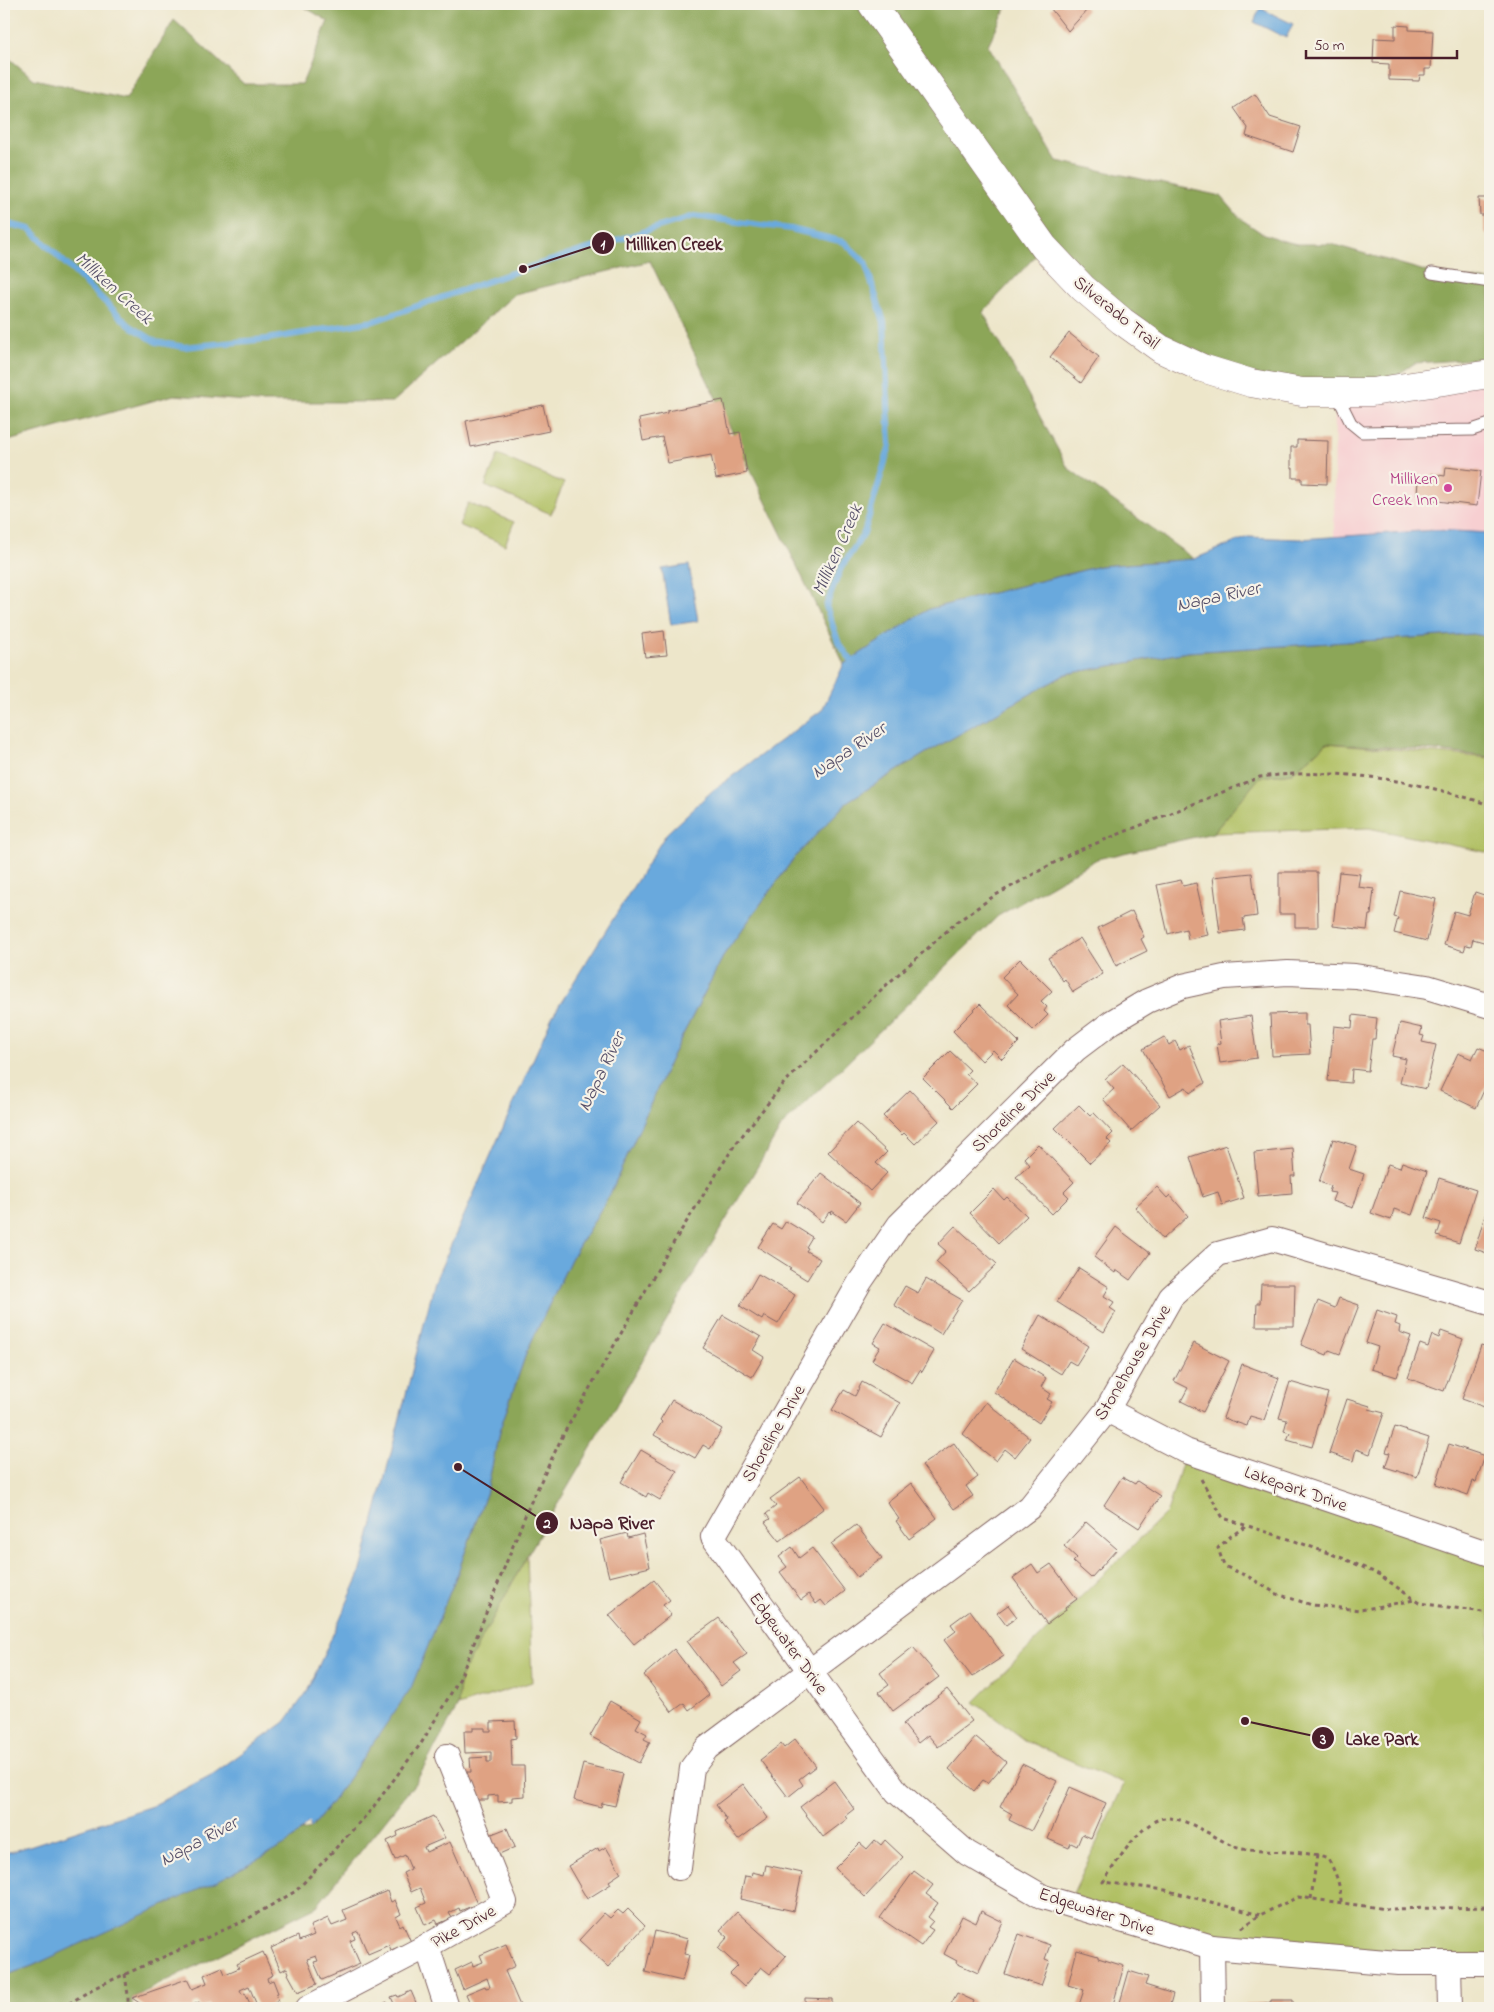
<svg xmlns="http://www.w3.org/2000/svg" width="1494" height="2012" viewBox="0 0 1494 2012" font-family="'Indie Flower',sans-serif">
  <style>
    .built { fill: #f7cfd1 }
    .green { fill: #b0c063; stroke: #7d7047 }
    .forest { fill: #8ca659; stroke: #6b6242 }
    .water { fill: #69a9dd; stroke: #5a6484 }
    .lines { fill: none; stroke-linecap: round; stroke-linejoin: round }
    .stream { stroke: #69a9dd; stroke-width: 6 }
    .building { fill: #dfa283 }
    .lane-casing { stroke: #836563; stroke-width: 13 }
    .street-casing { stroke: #836563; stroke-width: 26 }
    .primary-casing { stroke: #836563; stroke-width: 29 }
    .path { stroke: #836563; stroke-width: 3; stroke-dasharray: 4 4; stroke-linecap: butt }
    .lane { stroke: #fff; stroke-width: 11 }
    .street { stroke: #fff; stroke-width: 24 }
    .primary { stroke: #fff; stroke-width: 28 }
    .hotel-dot { fill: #d1479c; stroke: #f7f3e8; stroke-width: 2 }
    .labels { text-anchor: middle; stroke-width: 4.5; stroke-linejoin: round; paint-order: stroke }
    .street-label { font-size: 18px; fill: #4a1f2b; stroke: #f7f3e8 }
    .hotel-label { font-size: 18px; fill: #b23c85; stroke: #f7f3e8; text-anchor: end }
    .water-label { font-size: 19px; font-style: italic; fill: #554f69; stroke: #f7f3e8 }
    .leader { fill: none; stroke: #4a1f2b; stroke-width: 2 }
    .callout-dot { fill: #4a1f2b; stroke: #f7f3e8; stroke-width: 2 }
    .mark-label { font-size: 15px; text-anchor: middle; font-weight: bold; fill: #fff }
    .callout-label { font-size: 19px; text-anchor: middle; font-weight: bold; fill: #4a1f2b; stroke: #f7f3e8; stroke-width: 4.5; stroke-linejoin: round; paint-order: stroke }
  </style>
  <rect width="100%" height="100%" fill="#f7f3e8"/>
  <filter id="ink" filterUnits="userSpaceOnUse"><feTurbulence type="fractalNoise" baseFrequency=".02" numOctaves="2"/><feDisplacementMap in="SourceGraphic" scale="10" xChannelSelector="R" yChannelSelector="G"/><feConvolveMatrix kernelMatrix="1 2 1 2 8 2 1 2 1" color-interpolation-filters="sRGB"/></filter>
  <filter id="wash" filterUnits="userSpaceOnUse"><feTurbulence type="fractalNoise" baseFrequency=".0096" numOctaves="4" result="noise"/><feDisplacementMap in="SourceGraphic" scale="20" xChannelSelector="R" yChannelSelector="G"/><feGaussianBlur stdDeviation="1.12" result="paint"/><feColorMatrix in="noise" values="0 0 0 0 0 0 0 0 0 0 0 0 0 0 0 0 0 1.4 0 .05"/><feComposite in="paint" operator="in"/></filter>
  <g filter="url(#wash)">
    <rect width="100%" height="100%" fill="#ede6ca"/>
    <polygon class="built" points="1490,374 1490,533 1436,530 1334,537 1335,392"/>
    <g class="green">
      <polygon points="498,455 564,483 551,514 485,486"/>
      <polygon points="468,503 514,522 505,545 459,525"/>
      <polygon points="1327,743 1490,758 1490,853 1369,828 1213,833 1260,777 1292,773"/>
      <polygon points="1186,1451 1490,1549 1490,1963 1212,1947 1068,1904 1124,1784 1024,1740 974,1702 1167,1512"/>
      <polygon points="527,1556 532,1682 458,1706 460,1678"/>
    </g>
    <g class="forest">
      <polygon points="299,4 1008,4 988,45 1057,161 1221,196 1241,219 1260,232 1280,240 1297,244 1331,244 1432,273 1490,281 1490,358 1415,363 1372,392 1202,368 1044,247 983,312 1068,468 1194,559 1100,566 929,609 844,664 650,261 515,294 393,402 257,402 174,395 8,441 4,437 4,54 34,79 126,99 174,20 244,84 302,84 328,21"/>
      <polygon points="1473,634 1490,637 1490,757 1428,750 1327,743 1292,773 1260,777 1213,833 1097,859 998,916 781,1127 527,1556 460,1678 458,1706 416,1782 317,1906 132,1998 132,2008 4,2008 4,1976 32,1966 135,1918 251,1841 311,1829 347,1781 411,1687 458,1572 487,1491 499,1432 527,1351 571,1259 610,1194 672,1056 725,953 794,858 848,801 926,753 1066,674 1187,652"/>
    </g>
    <g class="water">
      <polygon points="1260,8 1293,24 1286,38 1254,22"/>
      <polygon points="1436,530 1490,533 1490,637 1473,634 1187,652 1066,674 926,753 848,801 794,858 725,953 672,1056 610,1194 571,1259 527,1351 499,1432 487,1491 458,1572 411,1688 347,1781 311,1829 309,1822 287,1844 217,1881 32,1966 4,1976 4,1853 14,1851 152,1806 213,1774 285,1722 307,1692 360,1574 435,1281 552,1017 666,834 712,791 822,710 844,664 929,609 1100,566 1194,559 1248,537 1300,539"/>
      <polygon points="689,565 698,621 671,625 662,569"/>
    </g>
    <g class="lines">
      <polyline class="stream" points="4,223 30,229 129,325 156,342 184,347 267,339 374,321 523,269 694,216 791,229 844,242 865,262 884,322 890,445 864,533 841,568 826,606 839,644 856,666"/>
    </g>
    <g id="blocks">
      <g class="building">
        <polygon points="1057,4 1082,4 1087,10 1068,31 1051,9"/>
        <polygon points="1395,25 1409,26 1409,30 1433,31 1431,69 1425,69 1425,75 1420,75 1419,81 1389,80 1389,64 1373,63 1374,38 1395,39"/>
        <polygon points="1255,94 1270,117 1301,127 1293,152 1246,136 1248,128 1234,108"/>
        <polygon points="1479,198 1490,198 1490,237 1484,232 1484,215 1480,215"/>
        <polygon points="1069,333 1099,357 1081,383 1050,357"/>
        <polygon points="723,400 730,434 740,432 747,473 716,479 711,455 668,463 662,437 643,441 639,419 667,413 667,411"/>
        <polygon points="543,405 549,431 471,447 466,421"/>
        <polygon points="1297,440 1328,441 1327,484 1302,483 1302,478 1293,478 1293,468 1291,468 1291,447 1297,447"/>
        <polygon points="1446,467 1481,471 1477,506 1430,500 1431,497 1417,495 1418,480 1431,481 1432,474 1445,476"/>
        <polygon points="664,631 667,655 645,657 642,634"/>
        <polygon points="1279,872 1317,872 1318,927 1295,927 1295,914 1279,914"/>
        <polygon points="1339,872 1360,874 1358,887 1374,889 1371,915 1369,915 1367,930 1333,926"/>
        <polygon points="1252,873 1257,916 1243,918 1245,930 1220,933 1213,877"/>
        <polygon points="1181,880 1183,886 1196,883 1208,935 1188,939 1186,929 1168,934 1157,885"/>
        <polygon points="1400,891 1436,899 1427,941 1394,933 1398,918 1394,917"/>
        <polygon points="1475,892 1490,897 1490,932 1487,943 1473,939 1471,946 1466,945 1464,951 1444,945 1454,911 1468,915"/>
        <polygon points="1132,911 1144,937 1141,939 1147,951 1116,966 1098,928"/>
        <polygon points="1080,938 1103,974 1073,992 1065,979 1063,981 1048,958"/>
        <polygon points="1020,959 1052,991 1041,1001 1047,1007 1044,1011 1048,1015 1033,1030 1008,1005 1018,994 1002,977"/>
        <polygon points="980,1004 1019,1042 1002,1059 993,1050 982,1061 953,1031"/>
        <polygon points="1305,1013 1305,1025 1308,1025 1310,1054 1272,1056 1270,1014"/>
        <polygon points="1353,1015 1377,1018 1375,1039 1372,1039 1368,1071 1352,1069 1351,1083 1328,1081 1334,1026 1352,1028"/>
        <polygon points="1251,1016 1257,1058 1220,1063 1217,1044 1221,1043 1218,1021"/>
        <polygon points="1400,1023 1422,1028 1420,1035 1424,1036 1422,1042 1436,1045 1426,1089 1400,1083 1406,1059 1392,1056"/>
        <polygon points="1164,1037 1169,1045 1175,1041 1180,1050 1189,1045 1205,1083 1190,1093 1186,1087 1170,1096 1143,1049"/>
        <polygon points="1478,1047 1490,1052 1490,1077 1476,1108 1440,1091 1458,1053 1472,1059"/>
        <polygon points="950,1051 970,1070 966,1074 977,1084 953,1108 923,1078"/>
        <polygon points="1123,1063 1160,1105 1131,1131 1103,1099 1114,1089 1105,1079"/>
        <polygon points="910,1090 939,1121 915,1144 904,1133 902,1135 883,1116"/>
        <polygon points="1079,1105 1090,1116 1094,1113 1113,1133 1107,1139 1111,1143 1090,1163 1055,1128"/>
        <polygon points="856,1123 887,1152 876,1163 887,1173 870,1191 828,1152"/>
        <polygon points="1333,1139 1357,1146 1349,1169 1364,1174 1353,1208 1332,1201 1335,1193 1329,1192 1331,1186 1319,1182"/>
        <polygon points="1038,1144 1074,1182 1064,1192 1069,1197 1052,1214 1016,1177 1030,1165 1024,1158"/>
        <polygon points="1226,1145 1244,1198 1222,1205 1218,1192 1203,1197 1190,1157"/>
        <polygon points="1293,1149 1295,1176 1291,1176 1292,1193 1258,1196 1254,1153"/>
        <polygon points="1402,1162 1427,1171 1412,1215 1394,1209 1391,1220 1371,1213 1388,1164 1400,1168"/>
        <polygon points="821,1173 860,1203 846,1221 832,1211 831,1214 829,1212 822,1222 797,1203"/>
        <polygon points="1439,1178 1476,1190 1459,1243 1437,1236 1441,1223 1426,1218"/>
        <polygon points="1157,1187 1167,1198 1170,1195 1188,1216 1163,1239 1135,1207"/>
        <polygon points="994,1189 1004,1200 1007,1197 1027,1216 999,1243 970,1213"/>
        <polygon points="1485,1215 1490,1217 1490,1254 1475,1249"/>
        <polygon points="786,1221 812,1237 806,1247 808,1248 806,1251 820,1259 807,1280 789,1269 791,1268 758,1247 773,1224 781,1229"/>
        <polygon points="955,1226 997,1264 969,1291 936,1262 946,1251 938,1244"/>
        <polygon points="1116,1227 1150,1253 1130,1280 1116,1270 1115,1273 1094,1257"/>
        <polygon points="1079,1268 1109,1287 1104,1296 1114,1302 1110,1308 1116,1312 1104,1332 1057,1302"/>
        <polygon points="758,1274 795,1295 778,1324 764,1316 762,1320 740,1306"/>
        <polygon points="926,1279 962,1300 941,1334 894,1305 905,1286 918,1293"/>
        <polygon points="1261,1284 1295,1284 1294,1326 1256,1326 1257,1303 1260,1303"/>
        <polygon points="1339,1298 1359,1305 1340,1354 1329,1350 1327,1355 1301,1345 1318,1301 1335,1308"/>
        <polygon points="1377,1310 1397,1317 1395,1324 1400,1326 1399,1332 1411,1336 1397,1377 1371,1369 1378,1347 1366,1343"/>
        <polygon points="723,1315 761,1337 753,1350 764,1357 752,1377 703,1348"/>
        <polygon points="1040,1315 1088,1346 1076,1365 1069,1361 1061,1374 1021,1349"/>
        <polygon points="885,1323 934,1351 922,1372 920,1370 912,1383 872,1360 880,1347 873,1343"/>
        <polygon points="1441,1331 1463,1339 1444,1391 1408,1378 1420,1344 1428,1347 1432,1335 1439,1338"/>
        <polygon points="1194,1343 1229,1361 1203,1412 1181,1401 1188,1388 1174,1381"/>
        <polygon points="1481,1345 1490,1348 1490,1409 1462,1399"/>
        <polygon points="1014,1358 1046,1378 1041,1387 1051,1394 1047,1399 1052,1402 1039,1423 994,1392"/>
        <polygon points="1242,1364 1279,1378 1264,1420 1250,1416 1247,1426 1223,1418"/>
        <polygon points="862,1382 900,1403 881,1437 832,1410 844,1390 855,1396"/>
        <polygon points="1290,1382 1328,1393 1312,1447 1287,1440 1290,1433 1284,1431 1287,1420 1279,1418"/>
        <polygon points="1347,1399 1370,1406 1369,1409 1384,1413 1370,1454 1356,1449 1353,1461 1329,1453"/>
        <polygon points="672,1400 722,1429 710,1449 703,1445 695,1458 654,1435 662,1422 660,1420"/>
        <polygon points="986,1402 1030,1438 1015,1457 1005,1449 996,1461 963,1434"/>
        <polygon points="1395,1427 1429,1438 1417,1477 1385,1467 1390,1453 1386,1452"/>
        <polygon points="954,1443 978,1477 966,1486 973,1496 954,1509 922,1465"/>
        <polygon points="1449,1444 1485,1456 1476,1482 1473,1481 1468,1495 1436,1484"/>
        <polygon points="641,1450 677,1471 660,1500 648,1493 646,1497 621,1482"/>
        <polygon points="800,1477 824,1508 780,1541 765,1522 770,1519 766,1514 776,1506 770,1499"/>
        <polygon points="1122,1477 1135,1484 1137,1481 1160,1496 1139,1528 1104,1505"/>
        <polygon points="911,1483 937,1518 909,1539 896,1521 899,1519 887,1502"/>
        <polygon points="1086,1522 1117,1549 1091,1578 1073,1562 1077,1558 1064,1546"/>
        <polygon points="856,1525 882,1558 857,1577 831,1544"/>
        <polygon points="627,1533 628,1538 643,1534 650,1567 609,1577 600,1540"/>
        <polygon points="792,1547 799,1558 812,1548 845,1591 826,1606 821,1600 816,1604 809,1594 801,1600 780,1572 787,1567 779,1557"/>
        <polygon points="1032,1564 1038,1573 1051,1564 1077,1599 1065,1608 1066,1610 1047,1624 1013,1578"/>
        <polygon points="654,1580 670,1600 663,1605 671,1615 634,1644 609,1615"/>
        <polygon points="1008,1605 1017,1617 1006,1625 997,1613"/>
        <polygon points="970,1610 1004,1656 972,1677 944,1640 956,1631 951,1624"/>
        <polygon points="719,1618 747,1654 734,1663 741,1671 721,1686 687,1641"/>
        <polygon points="913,1647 939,1677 893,1711 879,1692 889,1685 880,1673"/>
        <polygon points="674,1649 709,1695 689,1710 684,1703 672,1712 644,1675"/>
        <polygon points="947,1689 972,1721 938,1747 928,1735 918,1743 903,1724"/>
        <polygon points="610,1701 641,1719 636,1728 647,1734 644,1739 650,1742 639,1763 590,1736"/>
        <polygon points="515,1721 516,1738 511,1739 512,1766 524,1766 525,1796 512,1797 512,1801 498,1802 498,1795 488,1796 488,1800 473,1800 472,1787 469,1787 467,1779 466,1772 471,1772 470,1758 487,1757 487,1762 491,1762 491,1752 465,1753 464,1731 473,1731 473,1728 485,1728 485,1731 491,1731 491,1722"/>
        <polygon points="976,1737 1006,1762 988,1783 983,1780 974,1791 949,1769"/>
        <polygon points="795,1739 816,1766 799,1779 803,1785 788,1797 760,1760 781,1744 784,1748"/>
        <polygon points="583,1764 623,1774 615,1806 602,1803 601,1807 574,1800"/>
        <polygon points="1022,1764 1057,1781 1031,1831 1009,1820 1012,1814 1000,1807"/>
        <polygon points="834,1781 854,1809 845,1816 847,1819 823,1837 800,1807"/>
        <polygon points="743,1784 768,1818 738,1840 724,1822 727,1820 716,1805"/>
        <polygon points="1070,1787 1106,1803 1091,1838 1082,1834 1077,1846 1071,1843 1069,1848 1048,1839"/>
        <polygon points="433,1816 445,1838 424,1847 426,1852 450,1842 477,1904 460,1911 459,1908 449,1913 452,1918 438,1924 436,1920 425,1925 417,1907 426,1903 420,1888 411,1892 403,1873 411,1869 405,1855 395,1860 387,1841 398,1836 397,1832"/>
        <polygon points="507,1828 515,1847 495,1856 487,1836"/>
        <polygon points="875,1840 881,1845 885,1840 903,1857 865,1897 835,1868 860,1843 867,1849"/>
        <polygon points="606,1847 621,1873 609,1881 611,1884 587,1899 568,1866 598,1848 599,1851"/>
        <polygon points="766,1865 802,1873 794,1911 740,1899 745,1876 751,1877 752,1872 764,1875"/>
        <polygon points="914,1871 933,1885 926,1894 938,1903 928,1917 933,1921 928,1927 933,1930 921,1946 880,1918"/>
        <polygon points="387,1891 391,1902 395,1900 401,1914 396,1917 400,1926 403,1924 411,1942 391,1950 389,1945 368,1954 358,1931 353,1933 355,1939 350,1941 360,1964 322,1980 314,1962 318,1961 316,1956 307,1959 317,1984 298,1992 288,1974 289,1973 287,1968 281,1971 271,1948 298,1936 299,1941 314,1935 310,1926 328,1918 332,1926 347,1920 343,1910"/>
        <polygon points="628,1909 645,1926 608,1967 579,1940 604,1913 610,1918 618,1910 623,1914"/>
        <polygon points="981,1911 1003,1922 978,1973 956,1963 957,1961 944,1954 962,1916 976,1923"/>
        <polygon points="737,1912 786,1956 770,1974 761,1967 744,1987 730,1974 738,1966 718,1948 728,1937 720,1930"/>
        <polygon points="655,1931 688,1939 684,1954 689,1955 682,1981 645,1972"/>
        <polygon points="1019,1934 1050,1945 1045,1959 1050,1961 1041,1986 1005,1974"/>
        <polygon points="506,1944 515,1966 505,1971 521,2008 472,2008 466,1994 485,1986 486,1988 490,1987 487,1978 463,1989 455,1970 472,1962 473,1966 483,1962 480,1955"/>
        <polygon points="1077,1950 1098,1956 1098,1958 1124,1966 1112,2008 1078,2008 1084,1990 1068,1985"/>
        <polygon points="263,1952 273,1975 267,1978 268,1982 273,1980 278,1993 276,1994 279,2001 263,2008 258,2008 249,1986 240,1990 242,1994 245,1993 252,2008 210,2008 209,2004 201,2008 199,2002 193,2005 194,2008 147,2008 132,1998 187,1979 192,1989 207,1983 204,1975 222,1967 225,1974 239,1968 237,1964"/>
        <polygon points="1129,1971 1148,1977 1145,1985 1173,1994 1169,2008 1127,2008 1119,2006"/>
        <polygon points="411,1991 417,2005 413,2006 414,2008 396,2008 391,1997 397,1995 398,1997"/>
        <polygon points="957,1993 974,2001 971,2008 949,2008"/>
        <polygon points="805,1998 832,1999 832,2008 805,2008"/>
        <polygon points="1271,2000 1293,2000 1293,2008 1244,2008 1244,2004 1271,2003"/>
        <polygon points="387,2002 389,2008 361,2008 371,2003 373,2008"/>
      </g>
    </g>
  </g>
  <g filter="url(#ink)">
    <use href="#blocks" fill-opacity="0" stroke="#836563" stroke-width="1"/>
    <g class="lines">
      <g class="lane-casing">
        <g id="lane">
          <polyline points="1432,273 1490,282"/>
          <polyline points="1336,393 1351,423 1362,432 1472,430 1490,424"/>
        </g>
      </g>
      <g class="street-casing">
        <g id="street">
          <polyline points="1490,1006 1427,987 1355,976 1288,973 1224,977 1183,986 1147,1001 1112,1022 1075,1050 899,1225 860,1282 713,1537 897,1792 967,1853 1043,1897 1212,1947 1398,1963 1490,1963"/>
          <polyline points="1107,1410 1186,1451 1490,1554"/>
          <polyline points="679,1868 692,1768 707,1748 1030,1507 1107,1410 1171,1297 1218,1254 1272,1239 1490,1303"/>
          <polyline points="427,1946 447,2008"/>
          <polyline points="1212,1947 1213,2008"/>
          <polyline points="1449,1963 1450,2008"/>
          <polyline points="308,2008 427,1946 505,1902 447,1756"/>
        </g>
      </g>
      <g class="primary-casing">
        <polyline id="primary" points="872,4 1044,247 1083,288 1122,321 1161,349 1202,368 1251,383 1302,392 1372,392 1490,374"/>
      </g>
      <g class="path">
        <polyline points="1201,1479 1223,1518 1292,1540 1345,1559 1380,1575 1419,1603 1490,1613"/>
        <polyline points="1245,1527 1231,1536 1218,1548 1224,1566 1249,1577 1277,1594 1312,1605 1360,1610 1414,1600"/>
        <polyline points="1311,1899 1317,1855"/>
        <path d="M1260,1915L1165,1890L1103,1882C1116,1864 1144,1815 1169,1818C1182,1819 1193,1825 1204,1831C1216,1836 1230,1847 1242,1849C1272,1854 1297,1848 1328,1859C1336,1873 1341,1886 1341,1903"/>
        <polyline points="1242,1928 1260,1915 1298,1897 1387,1909 1490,1907"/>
        <polyline points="125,1974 128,1995 128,2008"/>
        <path d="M62,2008L94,1988L244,1921L296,1891L371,1810L422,1742L460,1678L529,1506L564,1433L667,1253L734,1146L784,1083L883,988L957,922L994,896L1070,854L1260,777C1339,767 1415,780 1490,805"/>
      </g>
      <use href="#lane" class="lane"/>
      <use href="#street" class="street"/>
      <use href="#primary" class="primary"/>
    </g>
  </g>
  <circle class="hotel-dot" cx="1448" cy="488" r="5"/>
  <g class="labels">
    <g class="street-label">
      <text transform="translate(1117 312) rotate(39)" y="6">Silverado Trail</text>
      <text transform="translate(1013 1111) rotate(-44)" y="6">Shoreline Drive</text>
      <text transform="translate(1132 1362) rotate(-59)" y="6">Stonehouse Drive</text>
      <text transform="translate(773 1433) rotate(-60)" y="6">Shoreline Drive</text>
      <text transform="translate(1296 1488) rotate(19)" y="6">Lakepark Drive</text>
      <text transform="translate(789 1643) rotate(54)" y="6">Edgewater Drive</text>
      <text transform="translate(1097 1911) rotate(18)" y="6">Edgewater Drive</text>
      <text transform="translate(463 1926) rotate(-29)" y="6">Pike Drive</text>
    </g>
    <g class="hotel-label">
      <text x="1438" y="484">Milliken<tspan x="1438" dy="21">Creek Inn</tspan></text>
    </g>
    <g class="water-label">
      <text transform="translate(115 287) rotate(42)" y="7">Milliken Creek</text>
      <text transform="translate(836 549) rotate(-66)" y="7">Milliken Creek</text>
      <text transform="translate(1218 595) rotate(-12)" y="7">Napa River</text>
      <text transform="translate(848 749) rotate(-34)" y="7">Napa River</text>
      <text transform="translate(600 1071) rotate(-64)" y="7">Napa River</text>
      <text transform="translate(198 1840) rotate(-28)" y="7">Napa River</text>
    </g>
  </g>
  <path class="leader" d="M523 269L603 243M458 1467L547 1523M1245 1721L1323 1738"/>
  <g class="callout-dot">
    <circle cx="523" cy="269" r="5"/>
    <circle cx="458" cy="1467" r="5"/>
    <circle cx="1245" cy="1721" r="5"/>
    <circle cx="603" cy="243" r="12"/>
    <circle cx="547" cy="1523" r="12"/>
    <circle cx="1323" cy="1738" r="12"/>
  </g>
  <g class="mark-label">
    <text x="603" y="249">1</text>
    <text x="547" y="1528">2</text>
    <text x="1323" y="1744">3</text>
  </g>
  <g class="callout-label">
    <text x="674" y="250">Milliken Creek</text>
    <text x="612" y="1529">Napa River</text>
    <text x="1382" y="1745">Lake Park</text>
  </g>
  <rect width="1494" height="2012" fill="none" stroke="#f7f3e8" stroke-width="20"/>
  <path d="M1306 50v8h151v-8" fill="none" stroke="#4a1f2b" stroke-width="2.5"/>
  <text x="1314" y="50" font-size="15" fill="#4a1f2b" stroke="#f7f3e8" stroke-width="4" paint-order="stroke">50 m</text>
</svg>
